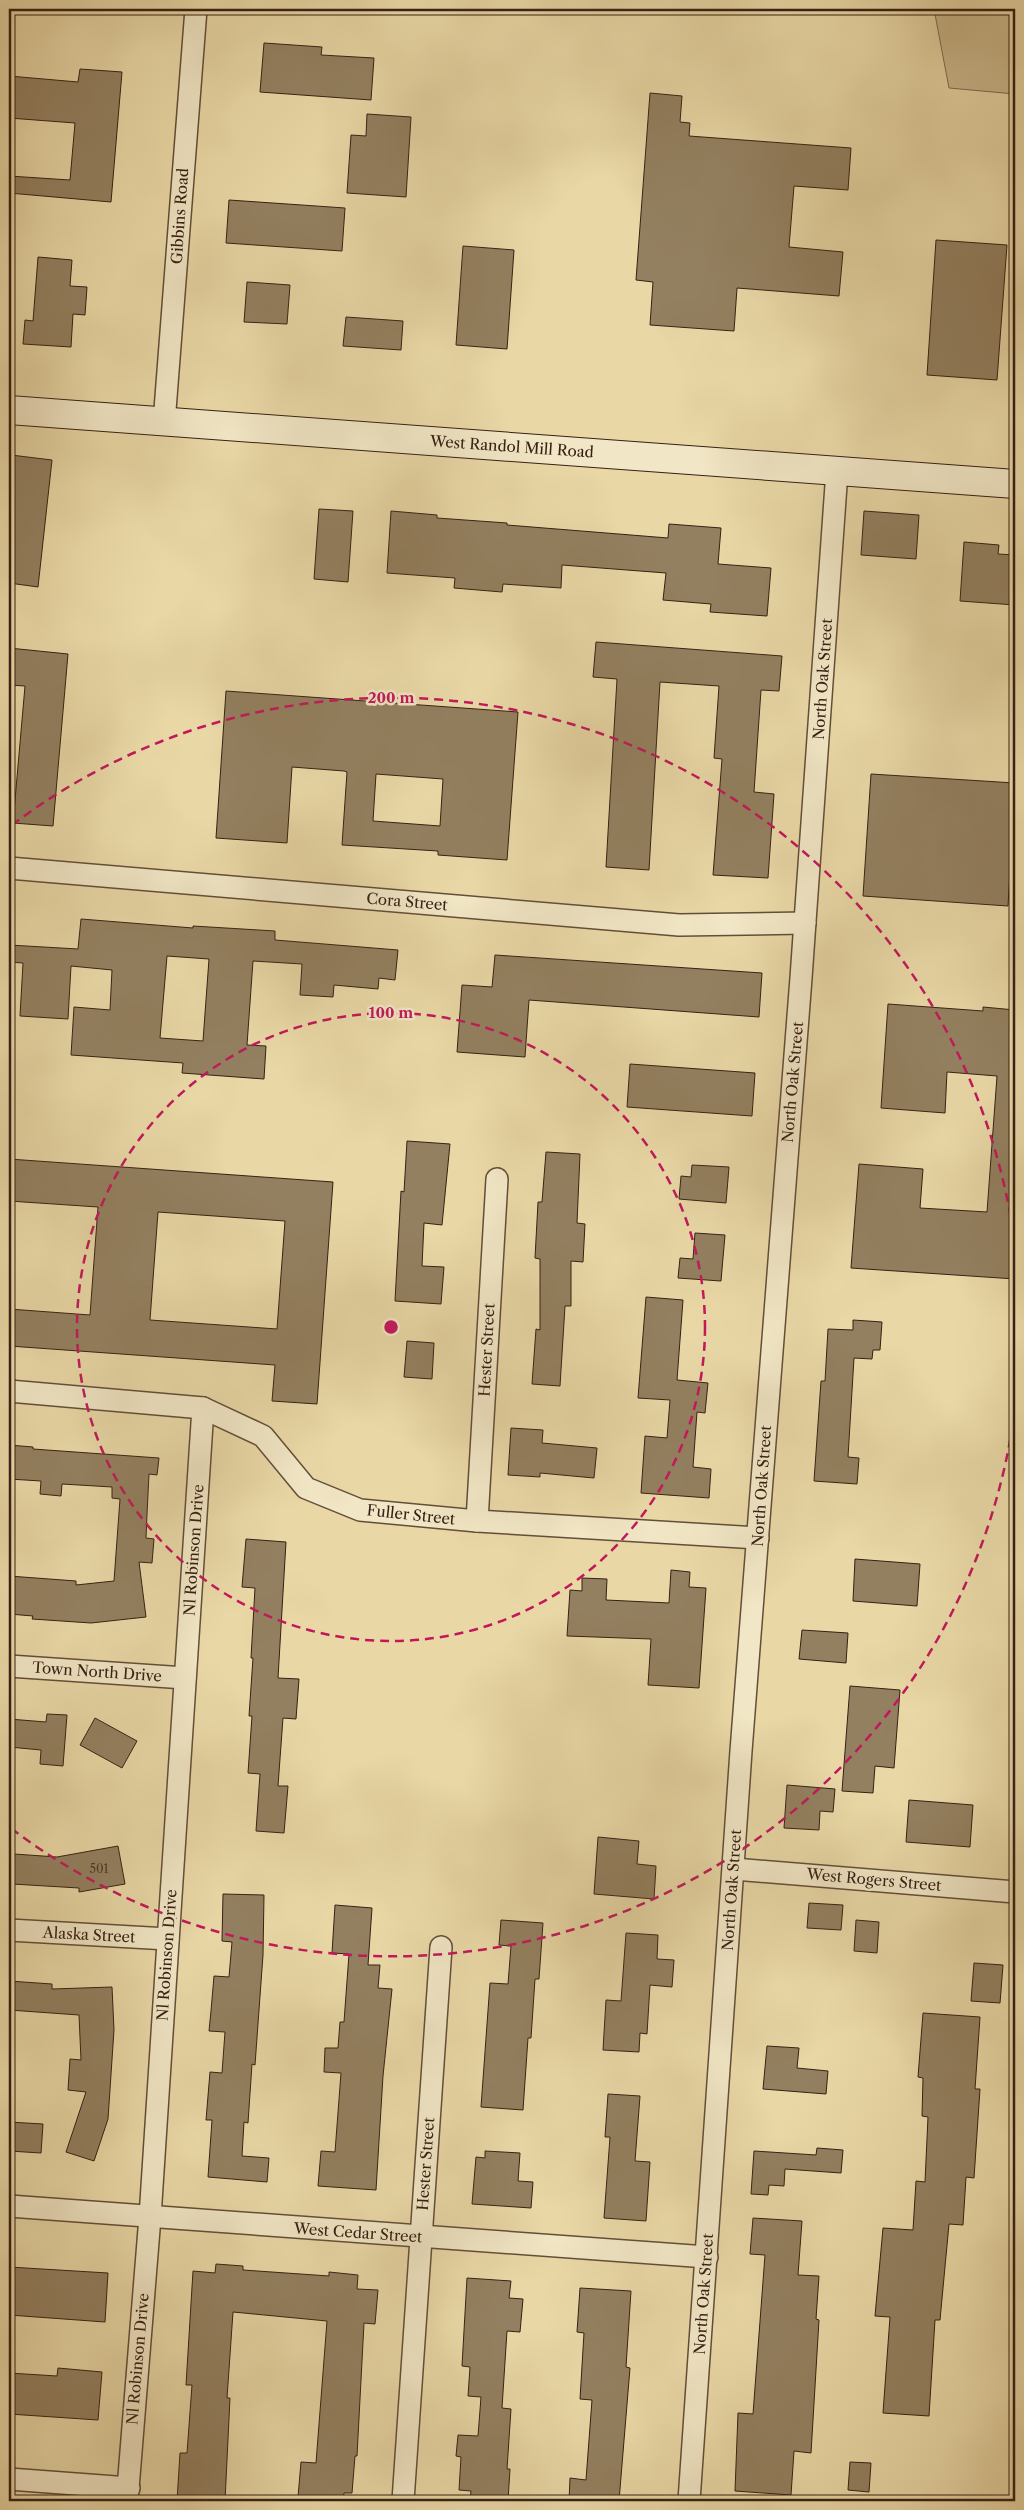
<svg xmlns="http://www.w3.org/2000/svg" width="1024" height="2510" viewBox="0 0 1024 2510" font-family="'Libre Caslon Text',serif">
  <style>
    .green { fill: #cbb98d; stroke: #806c51 }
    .building { fill: #938060; stroke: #362015; fill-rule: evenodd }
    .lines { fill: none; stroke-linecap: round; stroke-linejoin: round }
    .minor-casing { stroke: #634e39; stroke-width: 24 }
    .secondary-casing { stroke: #362015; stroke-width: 30 }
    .minor { stroke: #f1e6c5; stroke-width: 21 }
    .secondary { stroke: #f1e6c5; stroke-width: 28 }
    .ring { fill: none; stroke: #c2185b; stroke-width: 2.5; stroke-dasharray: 9 6 }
    .labels { text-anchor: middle; stroke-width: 5; stroke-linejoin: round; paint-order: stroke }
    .number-label { font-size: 12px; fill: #4d3828 }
    .street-label { font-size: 15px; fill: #362015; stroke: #f1e6c5 }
    .centre { fill: #c2185b; stroke: #f1e6c5; stroke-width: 2.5 }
    .ring-label { font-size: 15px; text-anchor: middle; font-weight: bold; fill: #c2185b; stroke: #f1e6c5; stroke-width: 5; stroke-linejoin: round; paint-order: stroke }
  </style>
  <rect width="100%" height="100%" fill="#e9d8a6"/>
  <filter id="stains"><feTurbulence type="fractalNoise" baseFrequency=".004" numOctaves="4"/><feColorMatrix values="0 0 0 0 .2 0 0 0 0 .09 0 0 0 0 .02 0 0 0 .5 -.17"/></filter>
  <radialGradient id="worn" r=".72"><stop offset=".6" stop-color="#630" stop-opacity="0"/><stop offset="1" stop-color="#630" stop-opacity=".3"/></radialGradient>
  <polygon class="green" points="934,9 1015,9 1015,94 949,88"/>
  <g class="building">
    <polygon points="264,43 322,47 321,55 374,58 371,100 260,92"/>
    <polygon points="80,69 122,72 111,202 9,193 9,176 70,180 75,123 9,118 9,76 78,82"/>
    <polygon points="650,93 682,96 680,122 690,123 689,136 851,148 848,190 794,186 789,247 843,252 839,296 737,288 734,331 650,325 653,282 636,280"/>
    <polygon points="367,114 411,117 406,197 347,193 351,135 366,136"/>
    <polygon points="229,200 345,208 342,251 226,243"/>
    <polygon points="936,240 1007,245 997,380 927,375"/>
    <polygon points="463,246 514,250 507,349 456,345"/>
    <polygon points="38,257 72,260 70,286 87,287 85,315 73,314 71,347 23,344 25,320 33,321"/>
    <polygon points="247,282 290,285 287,324 244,322"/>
    <polygon points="346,317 403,321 401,350 343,346"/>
    <polygon points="11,455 52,460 38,587 9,583 9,476"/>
    <polygon points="319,509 353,511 348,582 314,579"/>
    <polygon points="391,511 437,515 437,518 507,523 507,525 668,538 669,524 721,528 718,564 771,568 767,616 710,612 711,604 663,600 666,573 562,565 561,588 503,584 502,592 454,588 455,578 387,573"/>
    <polygon points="864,511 919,515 916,559 861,555"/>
    <polygon points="964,542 999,545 998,554 1015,555 1015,605 960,601"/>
    <polygon points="596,642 782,656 779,691 761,690 754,792 774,794 768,878 713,875 722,759 714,758 719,686 660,682 649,870 606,867 617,679 593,677"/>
    <polygon points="9,648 68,654 53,826 13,823 25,686 9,685"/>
    <path d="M226,691L518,712L507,860L438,855V851L342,845L347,772L344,771L292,767L287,843L216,838ZM376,774L443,779L440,826L373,821Z"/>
    <polygon points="871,774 1015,783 1008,906 863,896"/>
    <path d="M81,919L193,928V926L275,931V940L398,950L395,980L379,978L378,989L334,985L333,997L300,995L302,964L253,961L247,1045L266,1046L264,1079L182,1073L183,1063L71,1055L74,1007L110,1010L112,970L71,966L68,1019L20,1016L23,963L9,962V945L78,949ZM167,956L209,959L203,1041L160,1038Z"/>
    <polygon points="495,955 762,973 759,1017 529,1000 525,1057 457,1052 462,985 492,987"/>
    <polygon points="888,1004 983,1011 983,1007 1015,1010 1015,1279 851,1268 859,1164 923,1169 920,1208 987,1212 997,1076 947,1072 945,1113 881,1108"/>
    <polygon points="630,1064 755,1073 752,1116 627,1107"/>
    <polygon points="407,1141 450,1144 442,1225 424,1223 422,1266 444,1267 441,1304 395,1301 401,1191 404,1192"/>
    <polygon points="546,1152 580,1154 577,1223 585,1224 583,1262 571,1261 571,1306 565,1306 560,1386 532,1384 536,1329 540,1330 540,1259 535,1258 538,1202 542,1202"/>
    <path d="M9,1159L333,1182L317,1404L272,1401L275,1365L9,1346V1309L90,1315L98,1207L9,1201ZM158,1212L285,1221L277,1329L150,1320Z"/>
    <polygon points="692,1165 729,1167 726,1203 679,1199 681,1176 691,1177"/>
    <polygon points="695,1233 725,1235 721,1281 678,1278 680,1258 693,1259"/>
    <polygon points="646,1297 683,1300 677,1380 708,1383 705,1413 697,1412 693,1467 711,1469 709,1498 641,1493 645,1436 667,1438 670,1400 638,1398"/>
    <polygon points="853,1320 882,1322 880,1350 873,1350 872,1359 854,1358 848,1457 859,1458 857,1484 814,1481 821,1381 825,1381 828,1329 853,1330"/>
    <polygon points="407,1341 434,1343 432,1379 404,1377"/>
    <polygon points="511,1428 543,1430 542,1443 597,1448 594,1478 540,1473 540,1477 508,1475"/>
    <polygon points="9,1445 33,1447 33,1449 159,1458 157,1475 149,1474 147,1514 146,1538 154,1539 152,1563 139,1562 146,1617 91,1623 32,1619 33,1616 9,1614 9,1576 76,1581 76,1585 114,1581 120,1499 112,1498 112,1487 62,1484 61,1496 40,1494 41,1481 9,1479"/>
    <polygon points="246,1539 286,1542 278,1678 299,1679 296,1719 283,1718 278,1786 288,1786 284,1833 256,1831 260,1774 248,1773 252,1716 249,1716 253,1658 251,1658 255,1588 242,1587"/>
    <polygon points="855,1559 920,1564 917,1606 853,1601"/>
    <polygon points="671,1570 690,1572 689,1587 706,1588 699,1688 648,1685 651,1639 567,1636 570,1590 582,1591 582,1578 607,1579 606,1600 669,1603"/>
    <polygon points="802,1630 848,1633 846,1663 799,1659"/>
    <polygon points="850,1686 900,1690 894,1768 875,1766 873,1793 842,1791"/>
    <polygon points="47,1714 67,1715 63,1766 40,1764 41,1750 9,1747 9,1719 46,1722"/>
    <polygon points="95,1718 137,1741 122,1768 80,1745"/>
    <polygon points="787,1785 835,1789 833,1812 820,1811 819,1830 784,1828"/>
    <polygon points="909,1800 973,1805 970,1847 906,1842"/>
    <polygon points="598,1837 639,1841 637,1864 656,1866 654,1899 594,1894"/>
    <polygon points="118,1846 125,1884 79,1892 79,1888 12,1884 14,1854 57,1857"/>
    <polygon points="223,1894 264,1895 263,1955 255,2065 252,2064 248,2123 244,2122 242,2156 269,2158 267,2182 208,2177 212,2120 206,2120 210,2072 222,2073 225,2032 209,2031 211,2011 214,1976 229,1977 232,1942 222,1941"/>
    <polygon points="809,1903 843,1905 841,1930 807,1928"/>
    <polygon points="335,1905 372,1908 368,1965 380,1965 378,1988 392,1989 383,2076 376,2190 318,2186 321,2151 335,2152 341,2073 324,2072 325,2048 338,2048 340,2022 344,2022 349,1954 332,1953"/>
    <polygon points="501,1920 543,1923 539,1979 535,1979 531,2038 528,2038 523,2110 481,2107 490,1983 508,1984 511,1946 499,1945"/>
    <polygon points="856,1920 879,1922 877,1953 854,1951"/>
    <polygon points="626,1933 658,1935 657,1959 674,1960 672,1987 650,1985 647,2034 640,2033 639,2052 603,2050 606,2000 621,2001"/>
    <polygon points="974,1963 1003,1965 1000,2003 971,2001"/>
    <polygon points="9,1981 52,1984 52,1989 112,1987 114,2030 108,2119 94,2161 66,2152 86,2092 68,2090 70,2059 81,2060 79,2015 9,2010"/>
    <polygon points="923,2013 980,2017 975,2089 980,2089 974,2178 966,2177 963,2225 949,2224 940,2320 935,2320 929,2416 883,2413 890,2317 875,2316 883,2228 913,2230 916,2181 925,2182 928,2117 922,2116 923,2078 918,2077"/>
    <polygon points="767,2046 799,2048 797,2068 828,2071 826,2094 763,2089"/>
    <polygon points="608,2094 640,2096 635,2161 650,2162 646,2221 604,2218 610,2137 605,2137"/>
    <polygon points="9,2122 43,2124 41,2153 9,2151"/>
    <polygon points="817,2148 843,2150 841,2173 785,2169 784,2186 769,2185 768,2195 751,2194 754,2151 816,2155"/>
    <polygon points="485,2151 520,2153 518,2181 533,2182 531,2208 472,2204 476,2157 485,2158"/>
    <polygon points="753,2218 802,2221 798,2275 819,2276 816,2319 819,2320 811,2453 794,2451 791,2495 735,2491 738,2413 753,2414 765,2255 750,2254"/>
    <polygon points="216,2264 243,2266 243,2270 329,2276 329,2272 358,2275 357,2289 378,2290 375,2324 364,2323 357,2456 355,2456 352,2493 344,2493 343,2501 311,2501 311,2498 298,2497 301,2462 316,2463 327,2321 233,2312 227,2398 230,2398 225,2501 177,2501 180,2453 187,2453 192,2385 186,2385 193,2271 215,2273"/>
    <polygon points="9,2267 108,2273 105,2322 9,2315"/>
    <polygon points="467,2278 511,2281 509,2298 523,2299 520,2332 507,2331 502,2408 511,2409 507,2469 510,2469 508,2501 470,2501 471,2491 459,2490 461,2457 456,2456 458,2435 478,2436 481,2397 468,2396 470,2367 462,2366"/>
    <polygon points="580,2288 631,2291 626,2367 630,2368 619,2501 569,2501 570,2478 586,2480 592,2400 580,2399 584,2333 577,2332"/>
    <polygon points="58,2368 102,2372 98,2420 9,2414 9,2373 57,2376"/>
    <polygon points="850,2462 871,2463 869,2492 848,2490"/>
  </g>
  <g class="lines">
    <g class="minor-casing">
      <g id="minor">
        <polyline points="164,423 196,9"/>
        <polyline points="9,868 679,925 805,923"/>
        <polyline points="9,1391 203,1408 263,1436 306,1488 360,1510 477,1521 758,1538"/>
        <polyline points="477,1521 497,1179"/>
        <polyline points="9,1666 185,1678"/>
        <polyline points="734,1869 1015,1892"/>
        <polyline points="9,1930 168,1939"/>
        <polyline points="9,2206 707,2257"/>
        <polyline points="9,2479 129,2488"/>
        <polyline points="127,2501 150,2217 203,1408"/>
        <polyline points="403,2501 441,1947"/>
        <polyline points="689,2501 741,1751 801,978 837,471"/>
      </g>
    </g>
    <g class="secondary-casing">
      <polyline id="secondary" points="9,410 1015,484"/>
    </g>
    <use href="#minor" class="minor"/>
    <use href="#secondary" class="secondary"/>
  </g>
  <g class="ring">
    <circle cx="391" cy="1327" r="314"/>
    <path d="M1015 1409A629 629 0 0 1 12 1829M12 825A629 629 0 0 1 1015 1245"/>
  </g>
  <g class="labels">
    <g class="number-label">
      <text x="99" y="1873">501</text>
    </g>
    <g class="street-label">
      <text transform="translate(180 216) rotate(-86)" y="5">Gibbins Road</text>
      <text transform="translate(512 447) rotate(4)" y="5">West Randol Mill Road</text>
      <text transform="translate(823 679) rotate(-86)" y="5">North Oak Street</text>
      <text transform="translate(407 902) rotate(5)" y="5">Cora Street</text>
      <text transform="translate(793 1082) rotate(-85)" y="5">North Oak Street</text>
      <text transform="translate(487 1350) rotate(-87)" y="5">Hester Street</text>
      <text transform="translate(762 1486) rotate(-86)" y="5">North Oak Street</text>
      <text transform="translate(411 1515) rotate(6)" y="5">Fuller Street</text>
      <text transform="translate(194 1550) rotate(-86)" y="5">Nl Robinson Drive</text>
      <text transform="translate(97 1672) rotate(4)" y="5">Town North Drive</text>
      <text transform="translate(874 1880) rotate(5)" y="5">West Rogers Street</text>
      <text transform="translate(732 1890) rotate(-86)" y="5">North Oak Street</text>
      <text transform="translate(89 1935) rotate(3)" y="5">Alaska Street</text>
      <text transform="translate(167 1955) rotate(-86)" y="5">Nl Robinson Drive</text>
      <text transform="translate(426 2164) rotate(-86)" y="5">Hester Street</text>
      <text transform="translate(358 2233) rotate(4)" y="5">West Cedar Street</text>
      <text transform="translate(704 2294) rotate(-86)" y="5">North Oak Street</text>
      <text transform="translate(138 2359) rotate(-85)" y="5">Nl Robinson Drive</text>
    </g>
  </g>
  <circle cx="391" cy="1327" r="8" class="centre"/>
  <g class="ring-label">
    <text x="391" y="703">200 m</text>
    <text x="391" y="1018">100 m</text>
  </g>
  <rect width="1024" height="2510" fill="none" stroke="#e9d8a6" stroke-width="30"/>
  <rect x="10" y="10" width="1004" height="2490" fill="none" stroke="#362015" stroke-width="2.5"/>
  <rect x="15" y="15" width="994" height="2480" fill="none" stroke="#362015"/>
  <rect width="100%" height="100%" filter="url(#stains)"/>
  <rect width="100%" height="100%" fill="url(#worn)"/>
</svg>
